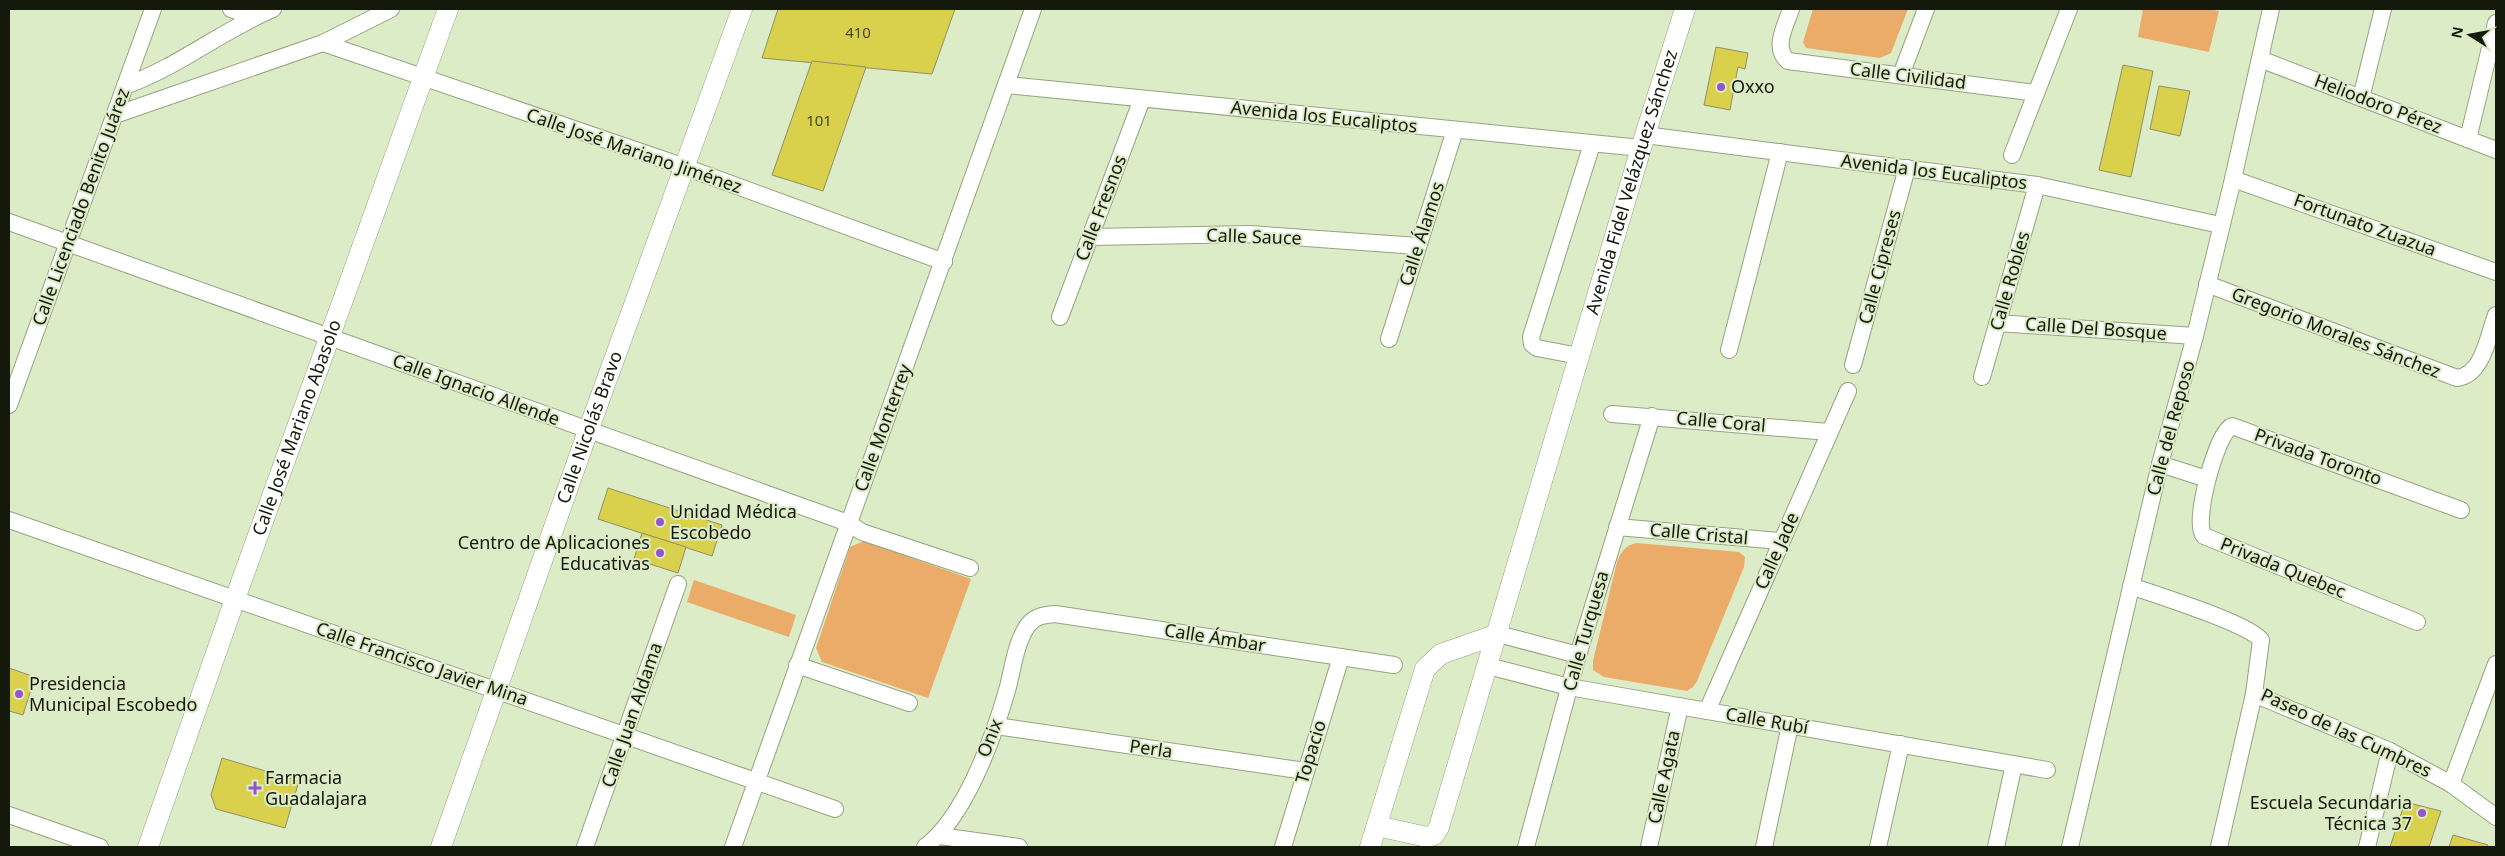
<svg xmlns="http://www.w3.org/2000/svg" width="2505" height="856" viewBox="0 0 2505 856" font-family="'Noto Sans',sans-serif">
  <style>
    .green { fill: #ebac6a }
    .building { fill: #d9d14c; stroke: #908f6a }
    .lines { fill: none; stroke-linecap: round; stroke-linejoin: round }
    .minor-casing { stroke: #95a380; stroke-width: 18 }
    .tertiary-casing { stroke: #95a380; stroke-width: 21 }
    .minor { stroke: #fff; stroke-width: 16 }
    .tertiary { stroke: #fff; stroke-width: 20 }
    .poi-dot { fill: #9455cb; stroke: #dcecc7; stroke-width: 2 }
    .labels { text-anchor: middle; stroke-width: 4; stroke-linejoin: round; paint-order: stroke }
    .number-label { font-size: 15px; fill: #45471c }
    .street-label { font-size: 18px; fill: #14190c; stroke: #dcecc7 }
    .poi-label { font-size: 18px; fill: #14190c; stroke: #dcecc7; text-anchor: start }
  </style>
  <rect width="100%" height="100%" fill="#dcecc7"/>
  <g class="green">
    <polygon points="1813,9 1908,9 1891,53 1880,58 1806,48 1803,42"/>
    <polygon points="2143,9 2208,9 2219,11 2209,52 2138,37"/>
    <polygon points="864,541 971,579 928,698 822,662 816,648 850,547"/>
    <path d="M1637,543L1739,552L1745,557L1744,567L1697,681L1693,687L1687,691L1604,677L1593,670V661L1617,562C1621,551 1626,545 1637,543Z"/>
    <polygon points="694,580 796,615 789,637 687,602"/>
  </g>
  <g class="building">
    <polygon points="778,9 955,9 932,74 762,58"/>
    <polygon points="1716,47 1748,53 1745,69 1738,67 1730,110 1704,105"/>
    <polygon points="812,61 866,67 823,191 772,175"/>
    <polygon points="2123,65 2153,71 2131,177 2099,170"/>
    <polygon points="2159,86 2190,91 2180,136 2150,129"/>
    <polygon points="608,488 722,525 712,556 598,519"/>
    <polygon points="642,533 686,547 678,573 634,559"/>
    <polygon points="9,668 35,677 23,715 9,711"/>
    <polygon points="222,758 299,781 285,828 216,809 211,795"/>
    <polygon points="2405,802 2441,811 2429,847 2390,847"/>
    <polygon points="2453,835 2488,845 2487,847 2449,847"/>
  </g>
  <g class="lines">
    <g class="minor-casing">
      <g id="minor">
        <polyline points="231,9 253,17"/>
        <path d="M1791,9C1786,25 1772,48 1788,61L2036,93"/>
        <polyline points="323,43 685,167 944,262"/>
        <polyline points="2260,59 2496,150"/>
        <polyline points="1901,75 1926,9"/>
        <polyline points="1007,85 1641,148"/>
        <path d="M125,86C178,67 221,31 273,9"/>
        <polyline points="2361,98 2383,9"/>
        <polyline points="115,115 323,43 391,9"/>
        <polyline points="1645,135 2037,185 2220,225"/>
        <polyline points="2468,139 2496,23"/>
        <polyline points="2012,155 2069,9"/>
        <polyline points="2233,179 2496,272"/>
        <polyline points="9,222 848,523 862,532 970,568"/>
        <polyline points="1091,237 1250,234 1418,246"/>
        <path d="M2207,284L2457,378C2483,375 2488,336 2496,315"/>
        <polyline points="1060,317 1142,99"/>
        <polyline points="1997,323 2195,336"/>
        <polyline points="1389,339 1455,130"/>
        <polyline points="1729,350 1780,152"/>
        <polyline points="1579,356 1537,348 1532,344 1531,337 1592,144"/>
        <polyline points="1853,365 1907,168"/>
        <polyline points="1982,377 2037,185"/>
        <polyline points="9,405 153,9"/>
        <polyline points="1612,414 1829,432"/>
        <polyline points="2160,464 2207,479"/>
        <polyline points="9,520 835,809"/>
        <polyline points="1617,527 1781,541"/>
        <path d="M2131,586C2156,595 2248,623 2261,640L2254,694L2219,847"/>
        <path d="M2417,622L2204,536C2192,523 2217,431 2232,426L2461,510"/>
        <polyline points="1498,634 1578,655"/>
        <polyline points="797,665 909,703"/>
        <polyline points="1488,666 1569,687 2047,770"/>
        <polyline points="2254,694 2390,751 2451,784 2496,817"/>
        <polyline points="1707,711 1848,391"/>
        <polyline points="996,726 1305,771"/>
        <polyline points="2451,784 2496,664"/>
        <polyline points="9,815 100,847"/>
        <polyline points="940,836 1019,847"/>
        <polyline points="585,847 678,584"/>
        <polyline points="733,847 1033,9"/>
        <path d="M925,847C966,816 994,736 1008,687C1013,667 1016,642 1028,625C1035,616 1044,615 1055,614L1394,665"/>
        <polyline points="1283,847 1341,657"/>
        <polyline points="1526,847 1578,655 1652,416"/>
        <polyline points="1649,847 1680,706"/>
        <polyline points="1764,847 1790,725"/>
        <polyline points="1878,847 1901,744"/>
        <polyline points="1996,847 2014,764"/>
        <polyline points="2070,847 2160,464 2195,336 2233,179 2271,9"/>
        <polyline points="2367,847 2390,751"/>
      </g>
    </g>
    <g class="tertiary-casing">
      <g id="tertiary">
        <path id="s1" d="M1377,826L1427,837L1434,835L1439,827L1645,135L1685,9"/>
        <path id="s2" d="M148,847L235,599L448,9"/>
        <path id="s3" d="M441,847L588,431L742,9"/>
        <polyline points="1370,847 1425,669 1441,654 1498,634"/>
      </g>
    </g>
    <use href="#minor" class="minor"/>
    <use href="#tertiary" class="tertiary"/>
  </g>
  <g class="poi-dot">
    <circle cx="1721" cy="87" r="5"/>
    <circle cx="660" cy="522" r="5"/>
    <circle cx="660" cy="553" r="5"/>
    <circle cx="19" cy="694" r="5"/>
    <path d="M252.5 780.5h5v5h5v5h-5v5h-5v-5h-5v-5h5z"/>
    <circle cx="2422" cy="813" r="5"/>
  </g>
  <g class="labels">
    <g class="number-label">
      <text x="858" y="38">410</text>
      <text x="819" y="126">101</text>
    </g>
    <g class="street-label">
      <text transform="translate(1908 76) rotate(7)" y="6">Calle Civilidad</text>
      <text transform="translate(2378 104) rotate(21)" y="6">Heliodoro Pérez</text>
      <text transform="translate(1324 117) rotate(6)" y="6">Avenida los Eucaliptos</text>
      <text transform="translate(634 151) rotate(19)" y="6">Calle José Mariano Jiménez</text>
      <text transform="translate(1934 172) rotate(7)" y="6">Avenida los Eucaliptos</text>
      <text dy="6" stroke="none"><textPath href="#s1" startOffset="741">Avenida Fidel Velázquez Sánchez</textPath></text>
      <text transform="translate(81 207) rotate(-70)" y="6">Calle Licenciado Benito Juárez</text>
      <text transform="translate(1101 208) rotate(-69)" y="6">Calle Fresnos</text>
      <text transform="translate(2365 225) rotate(20)" y="6">Fortunato Zuazua</text>
      <text transform="translate(1422 234) rotate(-72)" y="6">Calle Álamos</text>
      <text transform="translate(1254 237) rotate(2)" y="6">Calle Sauce</text>
      <text transform="translate(1880 267) rotate(-75)" y="6">Calle Cipreses</text>
      <text transform="translate(2010 281) rotate(-74)" y="6">Calle Robles</text>
      <text transform="translate(2096 329) rotate(4)" y="6">Calle Del Bosque</text>
      <text transform="translate(2336 333) rotate(21)" y="6">Gregorio Morales Sánchez</text>
      <text transform="translate(476 390) rotate(20)" y="6">Calle Ignacio Allende</text>
      <text transform="translate(1721 422) rotate(5)" y="6">Calle Coral</text>
      <text dy="6" stroke="none"><textPath href="#s2" startOffset="445">Calle José Mariano Abasolo</textPath></text>
      <text dy="6" stroke="none"><textPath href="#s3" startOffset="445">Calle Nicolás Bravo</textPath></text>
      <text transform="translate(883 428) rotate(-70)" y="6">Calle Monterrey</text>
      <text transform="translate(2171 428) rotate(-75)" y="6">Calle del Reposo</text>
      <text transform="translate(2318 457) rotate(20)" y="6">Privada Toronto</text>
      <text transform="translate(1699 534) rotate(5)" y="6">Calle Cristal</text>
      <text transform="translate(1777 551) rotate(-66)" y="6">Calle Jade</text>
      <text transform="translate(2283 568) rotate(22)" y="6">Privada Quebec</text>
      <text transform="translate(1586 631) rotate(-74)" y="6">Calle Turquesa</text>
      <text transform="translate(1215 638) rotate(9)" y="6">Calle Ámbar</text>
      <text transform="translate(422 664) rotate(19)" y="6">Calle Francisco Javier Mina</text>
      <text transform="translate(632 715) rotate(-71)" y="6">Calle Juan Aldama</text>
      <text transform="translate(1767 721) rotate(10)" y="6">Calle Rubí</text>
      <text transform="translate(2346 733) rotate(25)" y="6">Paseo de las Cumbres</text>
      <text transform="translate(990 738) rotate(-69)" y="6">Onix</text>
      <text transform="translate(1151 749) rotate(8)" y="6">Perla</text>
      <text transform="translate(1311 752) rotate(-73)" y="6">Topacio</text>
      <text transform="translate(1664 777) rotate(-78)" y="6">Calle Agata</text>
    </g>
    <g class="poi-label">
      <text x="1731" y="93">Oxxo</text>
      <text x="670" y="518">Unidad Médica<tspan x="670" dy="21">Escobedo</tspan></text>
      <text x="650" y="549" text-anchor="end">Centro de Aplicaciones<tspan x="650" dy="21">Educativas</tspan></text>
      <text x="29" y="690">Presidencia<tspan x="29" dy="21">Municipal Escobedo</tspan></text>
      <text x="265" y="784">Farmacia<tspan x="265" dy="21">Guadalajara</tspan></text>
      <text x="2412" y="809" text-anchor="end">Escuela Secundaria<tspan x="2412" dy="21">Técnica 37</tspan></text>
    </g>
  </g>
  <rect width="2505" height="856" fill="none" stroke="#14190c" stroke-width="20"/>
  <g transform="translate(2470 35) rotate(281)" stroke="#dcecc7" stroke-width="4" paint-order="stroke">
  <path d="M0-4L9 19L0 12L-9 19Z" fill="#14190c"/>
  <text y="-8" font-size="14" font-weight="bold" text-anchor="middle" fill="#14190c">N</text>
  </g>
</svg>
